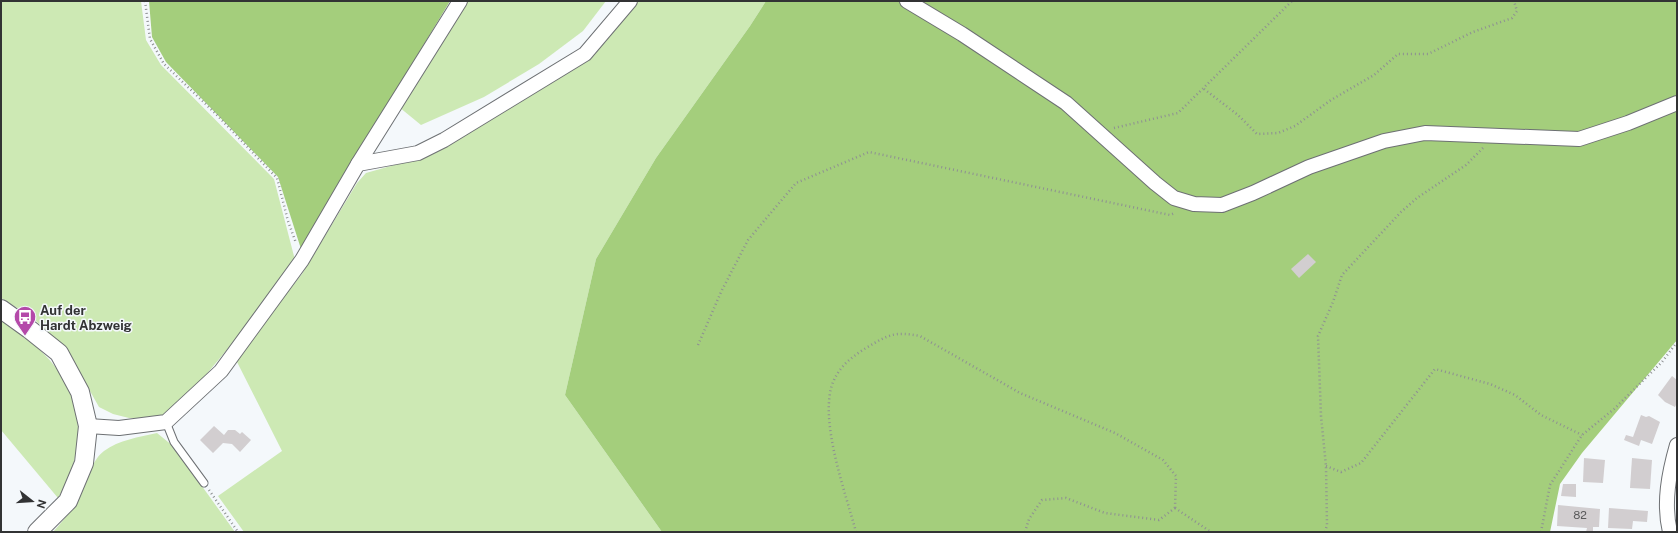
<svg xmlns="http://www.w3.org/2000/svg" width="1678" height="533" viewBox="0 0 1678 533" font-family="'Public Sans',sans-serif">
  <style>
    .green { fill: #cde9b4 }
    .forest { fill: #a4ce7c }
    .building { fill: #d2ced0 }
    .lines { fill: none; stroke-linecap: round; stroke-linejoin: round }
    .service-casing { stroke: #6d7073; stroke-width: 9 }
    .minor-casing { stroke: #6d7073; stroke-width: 16 }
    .tertiary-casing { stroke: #6d7073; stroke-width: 20 }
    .path { stroke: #8e9092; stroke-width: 2.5; stroke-dasharray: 1 3; stroke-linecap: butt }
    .service { stroke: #fff; stroke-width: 7 }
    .minor { stroke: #fff; stroke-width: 14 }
    .tertiary { stroke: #fff; stroke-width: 18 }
    .labels { text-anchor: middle; stroke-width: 3; stroke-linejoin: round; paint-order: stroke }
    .number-label { font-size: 11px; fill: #5a5a5b }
    .poi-label { font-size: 13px; font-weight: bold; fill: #323334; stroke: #f4f8fb; text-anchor: start }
  </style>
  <rect width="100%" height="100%" fill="#f4f8fb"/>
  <g class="green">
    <polygon points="1,1 141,1 146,40 161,65 274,179 295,260 240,334 205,376 177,405 163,415 147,418 129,418 113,414 99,407 69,354 32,317 1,298"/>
    <polygon points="467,1 606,1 583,31 539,64 484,97 421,125 399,107"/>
    <polygon points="637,1 766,1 750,26 656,158 596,259 565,395 662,532 244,532 218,496 282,451 235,358 302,274 357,183 366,173 433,154 501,113 627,15"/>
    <path d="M1,320C14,330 30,340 42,352C85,394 89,447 58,498L1,430Z"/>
    <path d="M157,433L173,446L235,532H53C65,519 74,507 82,492C89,478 91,461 104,451C119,440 139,437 157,433Z"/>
  </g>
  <g class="forest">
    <polygon points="149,1 450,1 301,249 278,177 166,62 152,37"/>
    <polygon points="766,1 1677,1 1677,340 1582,453 1560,484 1550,532 662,532 565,395 596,259 656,158 750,26"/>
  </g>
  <g class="building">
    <polygon points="1308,254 1316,262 1299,278 1291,269"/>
    <polygon points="1672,376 1677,380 1677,403 1675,407 1665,402 1658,395"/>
    <polygon points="1641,415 1646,417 1649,416 1660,422 1652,444 1641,440 1639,446 1624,440 1626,435 1633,437"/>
    <polygon points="214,426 224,435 228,430 235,430 240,434 242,432 251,440 240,452 232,444 223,443 213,453 200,440"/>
    <polygon points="1584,458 1605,460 1603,483 1583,482"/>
    <polygon points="1632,458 1652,460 1650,489 1630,488"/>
    <polygon points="1563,484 1576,484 1576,497 1561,496"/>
    <polygon points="1558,505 1600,509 1599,527 1593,527 1593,532 1586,532 1587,528 1557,526"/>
    <polygon points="1609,508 1648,511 1647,522 1633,521 1632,529 1608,528"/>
  </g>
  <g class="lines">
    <g class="service-casing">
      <polyline id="service" points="166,422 174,442 204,483"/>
    </g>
    <g class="minor-casing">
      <g id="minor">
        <polyline points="907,1 962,34 1066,103 1155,183 1174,198 1194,204 1222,205 1253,193 1309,167 1384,141 1425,133 1579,139 1628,123 1677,103"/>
        <polyline points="358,164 418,153 444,140 585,54 630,1"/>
        <polyline points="88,426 119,428 166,422 221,371 302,260 358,164 460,1"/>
        <path d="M1670,532C1663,503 1669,473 1677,445"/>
      </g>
    </g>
    <g class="tertiary-casing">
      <polyline id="tertiary" points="1,309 29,329 59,353 80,392 88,426 84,463 68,501 37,532"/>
    </g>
    <g class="path">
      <polyline points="145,1 150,39 164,64 216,114 277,178 288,221 296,243"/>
      <polyline points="1204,89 1238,115 1257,134 1278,133 1295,126 1331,100 1374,75 1398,54 1428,54 1473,32 1512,18 1517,11 1514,1"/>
      <polyline points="1114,128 1178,113 1292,1"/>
      <polyline points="698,345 721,292 748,240 796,183 869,152 1170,215 1175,213"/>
      <polyline points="1326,466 1341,472 1361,463 1435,369 1490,384 1515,395 1541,415 1582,435"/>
      <polyline points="209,490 238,532"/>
      <polyline points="1175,508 1211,532"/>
      <path d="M856,532C846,494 817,416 834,380C840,366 853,356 866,348C888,335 894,331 920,336L1020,393L1115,433L1163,460L1176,476L1175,508"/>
      <polyline points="1025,532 1029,519 1042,500 1066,498 1105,513 1159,520 1175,508"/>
      <polyline points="1325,532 1327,525 1326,466 1321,416 1318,336 1333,302 1342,275 1401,212 1417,198 1466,165 1483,148"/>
      <polyline points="1541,532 1550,485 1582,435 1614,409 1662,362 1677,342"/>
    </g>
    <use href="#service" class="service"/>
    <use href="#minor" class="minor"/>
    <use href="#tertiary" class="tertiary"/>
  </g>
  <defs>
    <g id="bus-pin" transform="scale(1.15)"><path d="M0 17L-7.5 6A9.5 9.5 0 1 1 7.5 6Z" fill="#b449a9" stroke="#f4f8fb"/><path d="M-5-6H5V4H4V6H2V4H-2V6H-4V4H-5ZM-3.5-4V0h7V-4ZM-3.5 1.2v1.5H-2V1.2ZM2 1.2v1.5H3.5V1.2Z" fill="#fff"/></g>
  </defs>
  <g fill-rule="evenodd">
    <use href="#bus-pin" x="25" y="317"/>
  </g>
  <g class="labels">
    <g class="number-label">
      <text x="1580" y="519">82</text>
    </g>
    <g class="poi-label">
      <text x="40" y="315">Auf der<tspan x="40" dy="15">Hardt Abzweig</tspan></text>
    </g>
  </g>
  <rect width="1678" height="533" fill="none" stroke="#323334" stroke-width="4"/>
  <g transform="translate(32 501) rotate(107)" stroke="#f4f8fb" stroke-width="3" paint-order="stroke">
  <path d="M0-3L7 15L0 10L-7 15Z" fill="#323334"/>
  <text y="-6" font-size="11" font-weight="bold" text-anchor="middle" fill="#323334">N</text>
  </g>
</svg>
